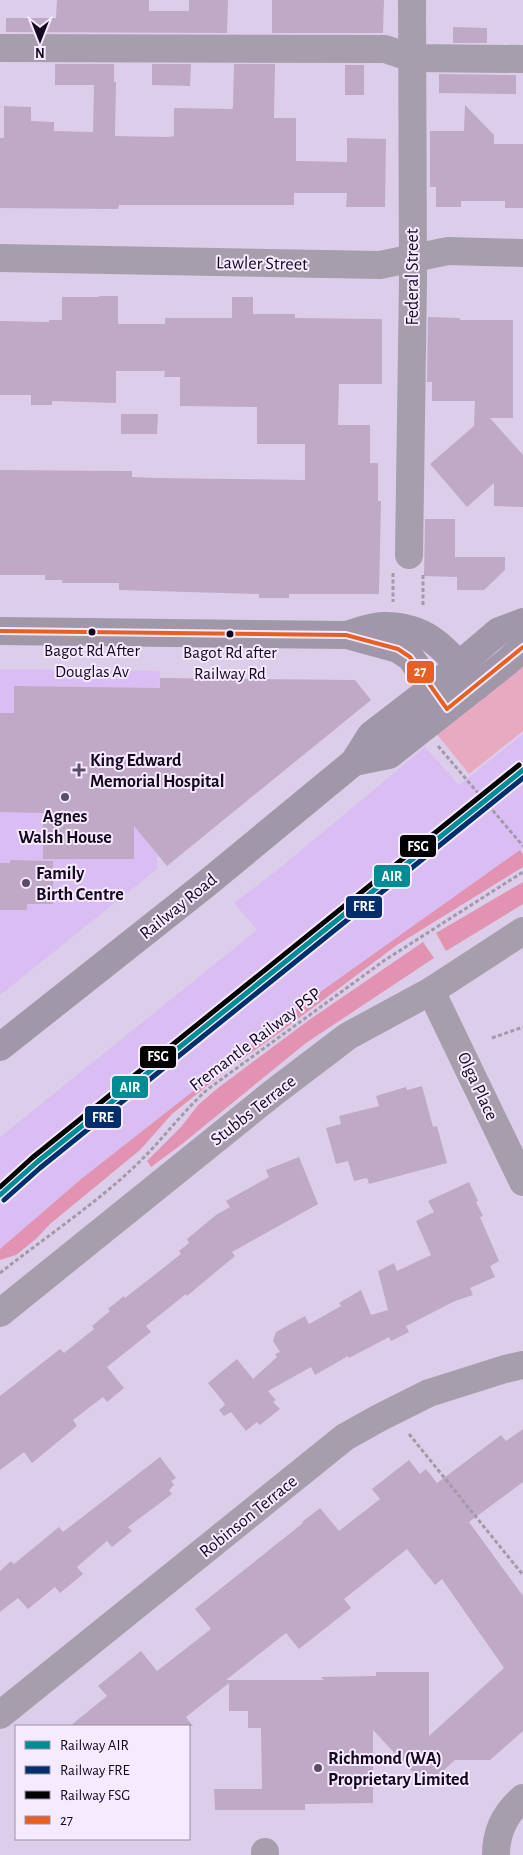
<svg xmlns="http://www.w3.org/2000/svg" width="523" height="1855" viewBox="0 0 523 1855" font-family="'Alegreya Sans',sans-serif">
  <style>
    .built { fill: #dabef3 }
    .green { fill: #e8aac1 }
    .forest { fill: #e293b1 }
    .building { fill: #c0a9c7; fill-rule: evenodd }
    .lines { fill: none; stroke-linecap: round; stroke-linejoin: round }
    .path { stroke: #a29aa9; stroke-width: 3; stroke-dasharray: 4 2.5; stroke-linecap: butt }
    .minor { stroke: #a69eac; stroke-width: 28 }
    .major { stroke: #a098a9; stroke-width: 28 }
    .bus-1-casing { stroke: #f5eaff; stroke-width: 8 }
    .bus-1 { stroke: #e76022; stroke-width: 4 }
    .rail-1-casing { stroke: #f5eaff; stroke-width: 9 }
    .rail-2-casing { stroke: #f5eaff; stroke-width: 9 }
    .rail-3-casing { stroke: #f5eaff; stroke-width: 9 }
    .rail-1 { stroke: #008c95; stroke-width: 5 }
    .rail-2 { stroke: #002f6c; stroke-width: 5 }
    .rail-3 { stroke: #000; stroke-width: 5 }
    .bus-dot { fill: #14071e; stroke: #f5eaff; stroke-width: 2 }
    .poi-dot { fill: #5a4d65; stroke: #f5eaff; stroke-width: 2 }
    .labels { text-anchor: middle; stroke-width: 4; stroke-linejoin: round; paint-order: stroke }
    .bus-label { font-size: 17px; fill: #14071e; stroke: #f5eaff }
    .street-label { font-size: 18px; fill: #14071e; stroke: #f5eaff }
    .poi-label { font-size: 18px; font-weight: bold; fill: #14071e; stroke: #f5eaff; text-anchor: start }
    .line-badge { stroke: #f5eaff; stroke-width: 2 }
    .badge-label { font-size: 14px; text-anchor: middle; font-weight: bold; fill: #fff }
  </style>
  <rect width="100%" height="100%" fill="#dcceea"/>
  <g class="built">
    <polygon points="0,669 160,671 157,869 0,995"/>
    <polygon points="523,734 523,848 80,1180 0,1249 0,1137 257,930 234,903 276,871 425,747 459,785"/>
  </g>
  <polygon class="green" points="523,661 523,731 469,774 435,732"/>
  <g class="forest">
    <polygon points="520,850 523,854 523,867 397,945 275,1036 228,1069 172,1114 140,1150 50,1224 36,1239 16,1255 0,1260 0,1249 80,1180 309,1000"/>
    <polygon points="523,882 523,904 446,951 436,933"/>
    <polygon points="423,942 434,958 306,1043 182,1144 151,1167 147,1161 181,1127 198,1105 218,1088 309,1020"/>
  </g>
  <g class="building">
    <polygon points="57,0 149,0 149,11 189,11 189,0 228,0 227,33 6,32 6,18 56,18"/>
    <polygon points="272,0 384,0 383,33 272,33"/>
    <polygon points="453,27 487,28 487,43 453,43"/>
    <polygon points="55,64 114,64 114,82 116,82 115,136 168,137 174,136 174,108 232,109 233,107 234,64 275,64 274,118 296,118 296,161 347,162 347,138 386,139 385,207 346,207 347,193 294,193 294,205 119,205 118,209 0,208 0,138 4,138 4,106 31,107 31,121 54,122 54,131 93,132 94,85 55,85"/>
    <polygon points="152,64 191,64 190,86 152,85"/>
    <rect x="345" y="65" width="19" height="30"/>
    <polygon points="439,74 516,75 516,94 439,93"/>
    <polygon points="465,105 494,135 494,144 523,144 523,208 505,208 505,201 461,201 461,207 436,207 436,187 430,187 430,131 464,131"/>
    <polygon points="99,296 118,296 118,324 165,324 165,318 232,318 232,297 253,297 253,314 295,314 295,318 382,319 382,384 339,384 338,425 370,425 370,463 378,463 378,501 381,501 379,594 289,594 289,598 259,598 259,594 119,590 119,583 62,583 62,580 45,580 45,575 0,575 0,470 132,471 132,477 157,478 305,480 305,444 257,444 257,407 180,406 180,377 164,377 165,371 116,371 116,403 52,401 52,405 31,405 31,395 0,395 0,321 49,322 49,320 62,320 62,297 99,297"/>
    <polygon points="428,317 460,318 460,320 513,320 513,418 490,418 523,455 523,507 494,506 494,483 467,507 430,464 474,426 475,401 432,401 432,382 427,382"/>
    <polygon points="121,414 158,414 157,434 121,434"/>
    <polygon points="425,519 455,519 455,557 505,557 505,570 484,590 457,590 457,577 424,576"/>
    <polygon points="160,678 355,680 371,700 167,866 134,826 134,859 43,859 43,813 0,812 0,713 14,713 14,686 160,688"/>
    <polygon points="10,860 53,861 53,904 27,904 27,910 0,910 0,863 10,863"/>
    <polygon points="422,1086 433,1127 437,1126 447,1163 369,1184 367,1178 354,1181 348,1161 336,1164 326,1128 341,1124 339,1116 379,1106 376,1096 406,1087 407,1090"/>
    <polygon points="299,1157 318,1204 232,1252 235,1256 187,1296 186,1294 146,1326 151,1332 107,1367 124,1388 107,1402 103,1397 73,1420 77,1426 32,1463 24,1452 0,1470 0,1396 60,1349 64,1353 94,1329 92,1326 110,1311 108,1309 124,1296 125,1298 181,1254 179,1251 189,1243 187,1239 216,1215 230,1207 226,1201 269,1177 266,1170"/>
    <polygon points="469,1182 478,1201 476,1202 483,1216 480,1217 499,1261 490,1266 495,1277 470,1288 473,1295 455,1301 406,1326 409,1332 391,1341 389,1337 349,1358 348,1356 315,1375 311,1367 268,1391 276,1400 273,1402 280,1409 260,1425 257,1422 246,1431 231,1412 224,1416 219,1410 225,1405 224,1403 208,1383 237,1359 253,1379 277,1357 275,1354 280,1352 273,1341 276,1332 305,1316 309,1324 341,1306 339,1303 361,1290 371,1315 388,1310 378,1271 394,1263 397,1271 431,1255 416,1221 434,1212 428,1201"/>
    <path d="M523,1429V1482L469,1522L523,1596V1731L490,1760H455L436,1777H417L373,1730V1803L305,1804V1810H215L214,1789H262L261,1728H248V1711H229V1683L186,1717L193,1726H70L107,1696L98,1686L141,1651L157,1671L211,1629L195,1609L303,1523L302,1522L320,1508L339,1531L380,1499L372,1489L409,1460L420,1474L426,1469L437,1483L501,1435L506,1441ZM407,1549L435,1585L442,1579L504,1668L429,1736V1672H376V1676L321,1677L324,1680H226L286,1633L299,1649L351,1608L344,1599Z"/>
    <polygon points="160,1457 176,1478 171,1481 174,1485 169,1490 172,1494 128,1527 132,1531 112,1547 107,1541 77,1567 83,1574 60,1593 55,1587 28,1609 18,1598 0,1612 0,1571 11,1561 14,1564 59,1527 63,1532"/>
  </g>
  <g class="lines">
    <g class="path">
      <polyline points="393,573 393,602"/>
      <polyline points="423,575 423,607"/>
      <polyline points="438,746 523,846"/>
      <polyline points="492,1038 523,1027"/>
      <path d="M0,1273C44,1238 94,1205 134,1167C161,1142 181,1113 208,1089L385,960L523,872"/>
      <polyline points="409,1434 523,1575"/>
    </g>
    <g class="minor">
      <polyline points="0,48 385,49 412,58 523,59"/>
      <polyline points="0,258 380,265 448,251 523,253"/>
      <polyline points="409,555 413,279 412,0"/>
      <polyline points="431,991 523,1182"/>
      <polyline points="0,1313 273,1093 348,1036 431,991 523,931"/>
      <polyline points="0,1715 345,1437 379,1418 429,1393 505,1369 523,1365"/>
      <polyline points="265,1852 265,1855"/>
      <path d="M496,1855C496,1832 505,1813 523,1798"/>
    </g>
    <g class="major">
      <path d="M0,631L346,635C357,632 371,626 383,626C431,625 448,654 477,686"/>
      <polyline points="347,635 398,649 410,657 442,702"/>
      <polyline points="354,762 389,755 507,662 523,647"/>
      <polyline points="0,1047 206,884 354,762 371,735 432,688 499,631 523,622"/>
    </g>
    <g class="bus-1-casing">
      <polyline id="bus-1" points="0,631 346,635 398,649 410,657 447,709 523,647"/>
    </g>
    <use href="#bus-1" class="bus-1"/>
    <g class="rail-1-casing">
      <polyline id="rail-1" points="0,1195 36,1163 523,770"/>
    </g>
    <g class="rail-2-casing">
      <polyline id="rail-2" points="4,1200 40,1168 523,778"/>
    </g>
    <g class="rail-3-casing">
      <polyline id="rail-3" points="0,1187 32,1158 519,765"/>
    </g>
    <use href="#rail-1" class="rail-1"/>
    <use href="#rail-2" class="rail-2"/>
    <use href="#rail-3" class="rail-3"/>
  </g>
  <g class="bus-dot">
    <circle cx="92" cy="632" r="4.5"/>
    <circle cx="230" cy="634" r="4.5"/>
  </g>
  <g class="poi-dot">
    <path d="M76.5 762.5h5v5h5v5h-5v5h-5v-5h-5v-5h5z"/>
    <circle cx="65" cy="797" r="5"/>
    <circle cx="26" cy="883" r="5"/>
    <circle cx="318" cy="1768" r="5"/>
  </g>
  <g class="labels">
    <g class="bus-label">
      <text x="92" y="656">Bagot Rd After<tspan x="92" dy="21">Douglas Av</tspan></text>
      <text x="230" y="658">Bagot Rd after<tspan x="230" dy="21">Railway Rd</tspan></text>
    </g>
    <g class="street-label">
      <text transform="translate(262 263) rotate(1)" y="6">Lawler Street</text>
      <text transform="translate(412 277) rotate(-90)" y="6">Federal Street</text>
      <text transform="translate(178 906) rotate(-39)" y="6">Railway Road</text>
      <text transform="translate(255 1039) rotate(-37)" y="6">Fremantle Railway PSP</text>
      <text transform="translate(478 1086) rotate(65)" y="6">Olga Place</text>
      <text transform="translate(253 1110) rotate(-38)" y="6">Stubbs Terrace</text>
      <text transform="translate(248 1516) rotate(-39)" y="6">Robinson Terrace</text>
    </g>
    <g class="poi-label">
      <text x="90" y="766">King Edward<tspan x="90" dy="21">Memorial Hospital</tspan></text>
      <text x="65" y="822" text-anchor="middle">Agnes<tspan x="65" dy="21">Walsh House</tspan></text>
      <text x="36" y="879">Family<tspan x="36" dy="21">Birth Centre</tspan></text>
      <text x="328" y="1764">Richmond (WA)<tspan x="328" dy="21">Proprietary Limited</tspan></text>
    </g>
  </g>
  <g class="line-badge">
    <rect x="406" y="660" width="29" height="24" rx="5" fill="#e76022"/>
    <rect x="399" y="834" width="38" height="24" rx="5" fill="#000"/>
    <rect x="373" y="864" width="38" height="24" rx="5" fill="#008c95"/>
    <rect x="345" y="895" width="38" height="24" rx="5" fill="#002f6c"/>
    <rect x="139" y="1045" width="38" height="24" rx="5" fill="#000"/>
    <rect x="111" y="1075" width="38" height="24" rx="5" fill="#008c95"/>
    <rect x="84" y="1105" width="38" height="24" rx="5" fill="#002f6c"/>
  </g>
  <g class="badge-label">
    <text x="420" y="676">27</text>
    <text x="418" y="851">FSG</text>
    <text x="392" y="881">AIR</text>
    <text x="364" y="911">FRE</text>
    <text x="158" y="1061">FSG</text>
    <text x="130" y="1092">AIR</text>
    <text x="103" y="1122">FRE</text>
  </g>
  <rect x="15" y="1725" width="175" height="115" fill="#f5eaff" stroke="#9b8fa5"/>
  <rect x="25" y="1741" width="25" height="8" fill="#008c95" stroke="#9b8fa5"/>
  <text x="60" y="1750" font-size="15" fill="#14071e">Railway AIR</text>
  <rect x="25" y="1766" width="25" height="8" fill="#002f6c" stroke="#9b8fa5"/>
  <text x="60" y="1775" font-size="15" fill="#14071e">Railway FRE</text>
  <rect x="25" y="1791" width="25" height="8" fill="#000000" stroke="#9b8fa5"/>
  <text x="60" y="1800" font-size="15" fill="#14071e">Railway FSG</text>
  <rect x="25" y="1816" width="25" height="8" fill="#e76022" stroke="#9b8fa5"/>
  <text x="60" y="1825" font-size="15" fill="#14071e">27</text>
  <g transform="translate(40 40) rotate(180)" stroke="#f5eaff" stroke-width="4" paint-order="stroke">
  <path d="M0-4L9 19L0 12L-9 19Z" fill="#14071e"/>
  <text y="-8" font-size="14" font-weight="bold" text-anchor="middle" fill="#14071e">N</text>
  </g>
</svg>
